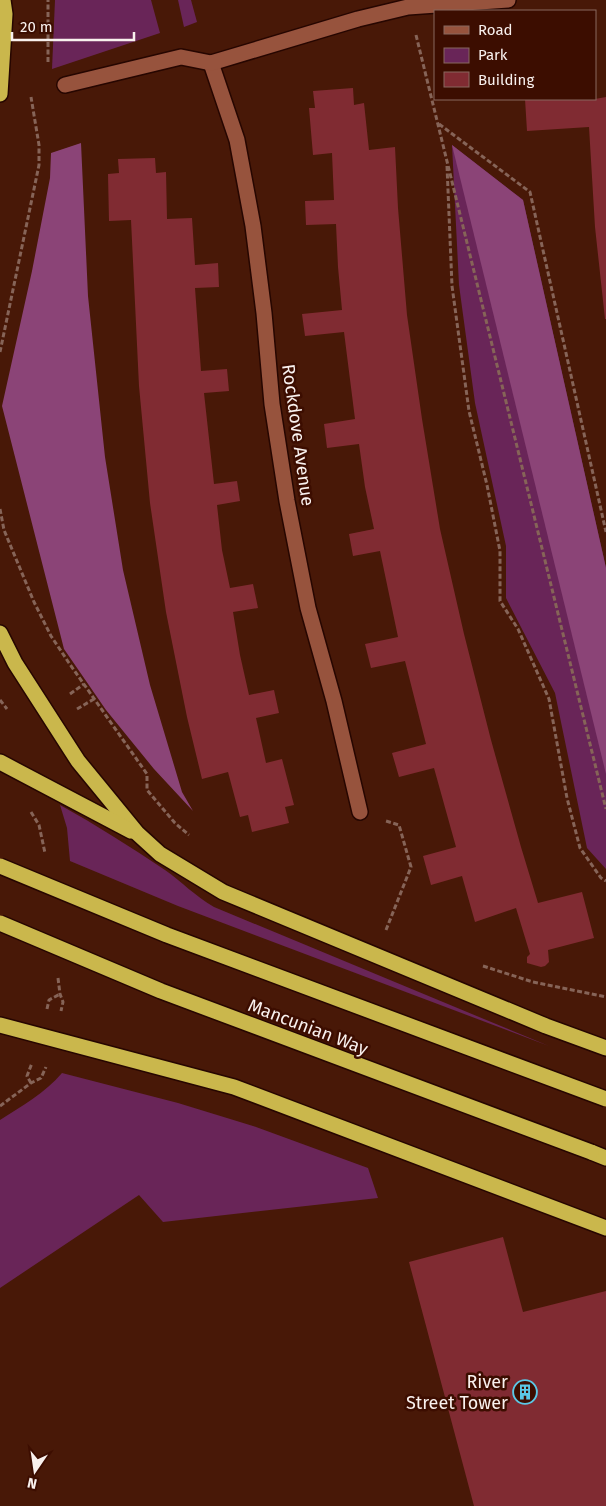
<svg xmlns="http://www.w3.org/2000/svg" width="606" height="1506" viewBox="0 0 606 1506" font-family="'Fira Sans',sans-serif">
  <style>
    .green { fill: #692558 }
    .forest { fill: #8b4477 }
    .building { fill: #802b32 }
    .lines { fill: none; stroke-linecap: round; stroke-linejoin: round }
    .minor-casing { stroke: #260600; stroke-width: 18 }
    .highway-casing { stroke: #260600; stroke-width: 18 }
    .path { stroke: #866458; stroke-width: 3; stroke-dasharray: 5 2.5; stroke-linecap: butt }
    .minor { stroke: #97533d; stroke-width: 15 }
    .highway { stroke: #cab74c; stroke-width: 15 }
    .highway-bridge-casing { stroke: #260600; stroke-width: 18; stroke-linecap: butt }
    .highway-bridge { stroke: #cab74c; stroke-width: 15 }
    .labels { text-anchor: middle; stroke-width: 5; stroke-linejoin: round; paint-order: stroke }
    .street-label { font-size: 18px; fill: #f9f1ee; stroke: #3c0d00 }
    .poi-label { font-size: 18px; fill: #f9f1ee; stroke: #3c0d00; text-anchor: end }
  </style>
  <rect width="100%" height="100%" fill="#481807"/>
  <g class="green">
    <polygon points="55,0 151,0 160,33 52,69"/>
    <polygon points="178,0 191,0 197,22 184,27"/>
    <polygon points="452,145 523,200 606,568 606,869 587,848 555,693 506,598 506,546 475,403 459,285"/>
    <path d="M60,805C96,825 131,847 165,870C182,882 195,896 214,907L549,1046L178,906L70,861L67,828Z"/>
    <path d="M62,1073L178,1103L253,1126L368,1168L378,1198L163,1222L139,1195L0,1288V1120C22,1106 45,1093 62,1073Z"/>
  </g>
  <g class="forest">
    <polygon points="81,143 88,296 105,457 123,570 150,685 182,792 193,811 154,769 106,710 64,649 2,406 32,271 50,178 51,153"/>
    <polygon points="452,145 523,200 606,568 606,774"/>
  </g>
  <g class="building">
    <polygon points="353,88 354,105 364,103 369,150 395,147 398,208 407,315 422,419 440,529 464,634 491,740 521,847 538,903 582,892 594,938 548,950 549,962 545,966 541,967 527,963 527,957 530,954 516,908 475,922 462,876 431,885 423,856 456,847 434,768 399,777 392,753 426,744 405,661 371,668 365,644 398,637 380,551 353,556 349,534 374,529 365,487 359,444 327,448 324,424 355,419 344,332 305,336 302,314 342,310 338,267 336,224 306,225 305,201 334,200 332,153 313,155 309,108 315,108 313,91"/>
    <polygon points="606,97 606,319 605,319 595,227 589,127 527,131 525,99 595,99"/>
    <polygon points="155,158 156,173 166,172 167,219 192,218 195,265 218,263 219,287 195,288 201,371 227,369 229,391 204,393 214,484 237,481 240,501 217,505 222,550 230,588 253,584 258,608 233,612 240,655 249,695 274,690 279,713 256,718 266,763 282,759 294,805 285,807 289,823 252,832 248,815 240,817 228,772 202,779 187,717 166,612 150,503 139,386 131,220 109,221 108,174 119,173 118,159"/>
    <polygon points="503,1237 523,1312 606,1291 606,1506 474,1506 409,1262"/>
  </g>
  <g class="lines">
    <g class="minor-casing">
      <g id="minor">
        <polyline points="211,63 237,140 253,226 264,313 272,404 287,501 308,608 334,701 360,812"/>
        <polyline points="65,85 181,57 211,63 358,19 408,7 508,0"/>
      </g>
    </g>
    <g class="highway-casing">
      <g id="highway">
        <polyline points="0,94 5,14 3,0"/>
        <polyline points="0,633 15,663 78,761 137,833 160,854 223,892 546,1026 606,1048"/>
        <polyline points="0,762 131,831"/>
        <polyline points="0,1025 234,1087 606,1228"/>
        <polyline points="591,1152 606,1158"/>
      </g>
    </g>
    <g class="path">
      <polyline points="416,35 606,809"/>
      <polyline points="48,62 48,0"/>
      <polyline points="439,124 530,192 606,532"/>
      <polyline points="447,166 452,286 469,411 487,485 500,551 500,601 518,629 549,699 567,798 580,848 601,878 606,881"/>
      <polyline points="0,352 39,165 39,145 31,97"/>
      <polyline points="0,509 4,530 34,602 51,636 69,663 147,774 147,790 175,823 189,835"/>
      <polyline points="70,694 84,684"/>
      <polyline points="0,700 7,709"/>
      <polyline points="77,709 94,699"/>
      <polyline points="31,812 39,825 45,853"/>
      <polyline points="386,930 411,867 399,825 386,821"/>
      <polyline points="483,966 533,982 606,997"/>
      <polyline points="58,978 60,994 63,1002 61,1011"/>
      <polyline points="47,1009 49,1000 60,994"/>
      <polyline points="31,1083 27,1076 32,1063"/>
      <polyline points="0,1106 31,1083 41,1078 46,1067"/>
    </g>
    <use href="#minor" class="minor"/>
    <use href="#highway" class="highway"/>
    <g class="highway-bridge-casing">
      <g id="highway-bridge">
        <polyline points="0,866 167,935 606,1099"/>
        <polyline points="0,923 161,991 591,1152"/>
      </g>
    </g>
    <use href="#highway-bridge" class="highway-bridge"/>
  </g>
  <defs>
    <g id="building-ring" transform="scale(1.25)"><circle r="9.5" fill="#3c0d00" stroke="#5bc8e6" stroke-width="1.5"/><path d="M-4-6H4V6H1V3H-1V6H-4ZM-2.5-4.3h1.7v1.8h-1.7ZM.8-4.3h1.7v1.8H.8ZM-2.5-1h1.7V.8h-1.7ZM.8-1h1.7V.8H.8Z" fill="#5bc8e6"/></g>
  </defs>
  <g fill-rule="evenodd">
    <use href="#building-ring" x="525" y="1392"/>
  </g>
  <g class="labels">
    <g class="street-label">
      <text transform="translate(298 435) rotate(82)" y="6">Rockdove Avenue</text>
      <text transform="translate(308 1027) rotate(21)" y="6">Mancunian Way</text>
    </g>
    <g class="poi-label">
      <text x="508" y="1388">River<tspan x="508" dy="21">Street Tower</tspan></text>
    </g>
  </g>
  <rect x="434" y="10" width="162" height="90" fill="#3c0d00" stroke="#88685f"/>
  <rect x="444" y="26" width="25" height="8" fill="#97533d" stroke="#88685f"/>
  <text x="478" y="35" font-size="15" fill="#f9f1ee">Road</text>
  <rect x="444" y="48" width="25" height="15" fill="#692558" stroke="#88685f"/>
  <text x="478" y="60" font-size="15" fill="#f9f1ee">Park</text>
  <rect x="444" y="72" width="25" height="15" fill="#802b32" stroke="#88685f"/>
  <text x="478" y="85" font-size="15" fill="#f9f1ee">Building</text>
  <g transform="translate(35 1471) rotate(193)" stroke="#3c0d00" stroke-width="4" paint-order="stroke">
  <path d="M0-4L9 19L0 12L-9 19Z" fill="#f9f1ee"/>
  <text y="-8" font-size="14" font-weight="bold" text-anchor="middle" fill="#f9f1ee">N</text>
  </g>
  <path d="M12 32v8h122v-8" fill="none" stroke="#f9f1ee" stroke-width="2.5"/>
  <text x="20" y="32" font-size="15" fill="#f9f1ee" stroke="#3c0d00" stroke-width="4" paint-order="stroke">20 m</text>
</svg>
